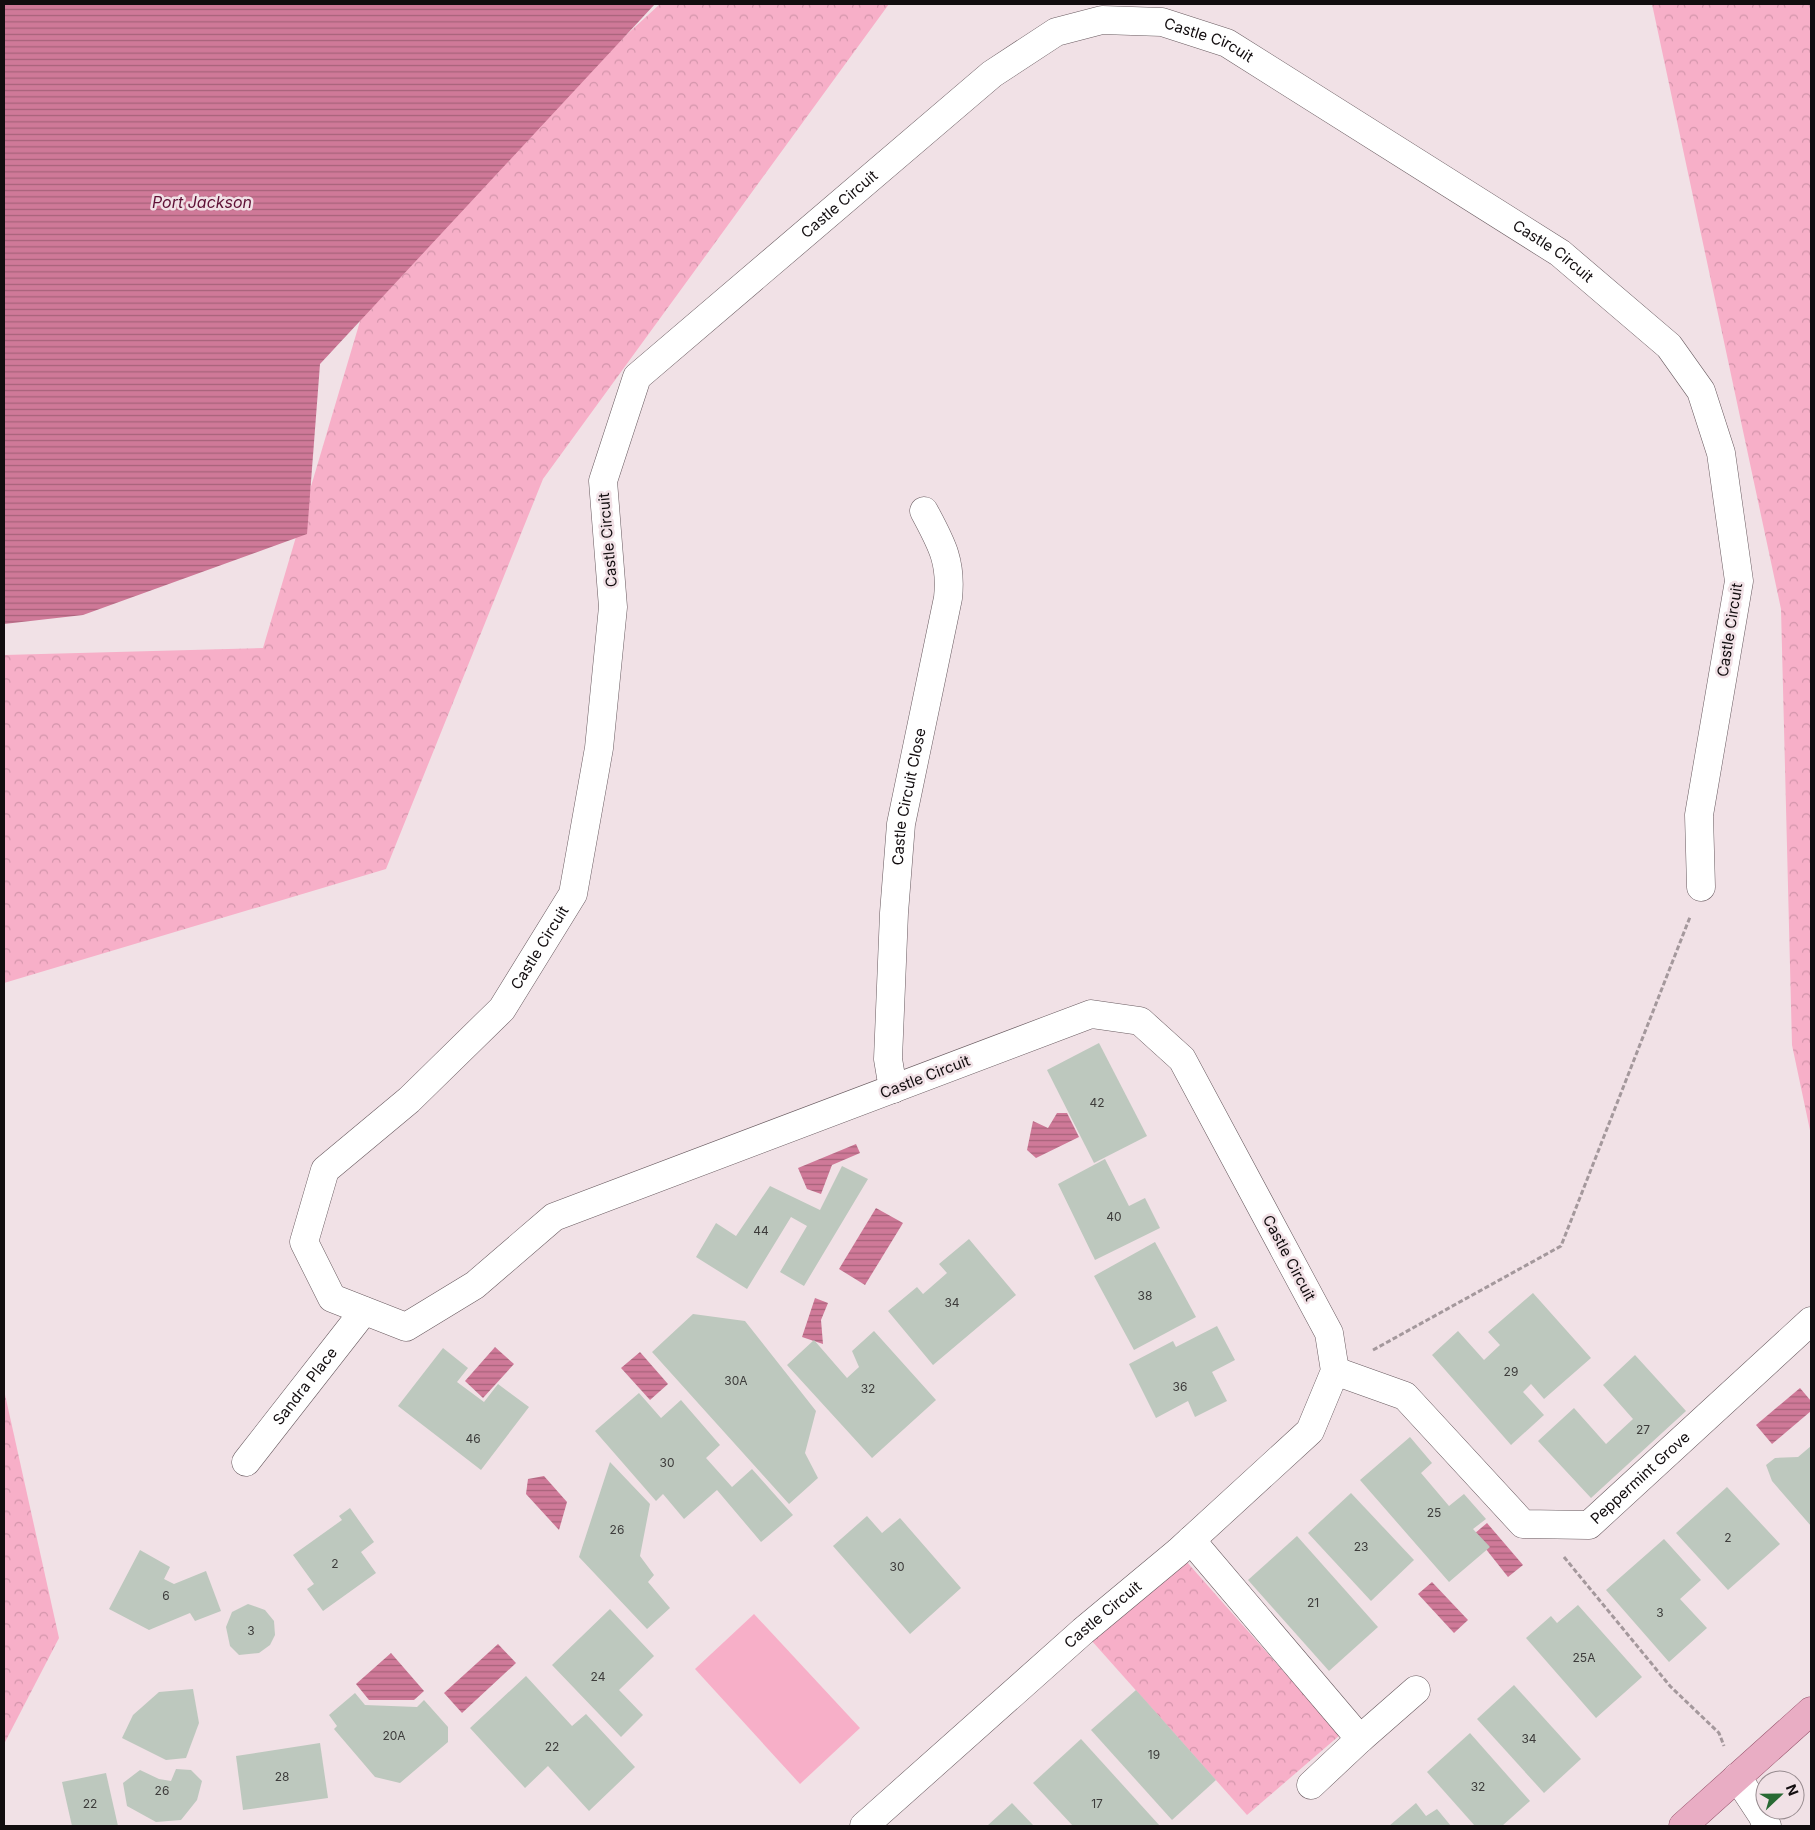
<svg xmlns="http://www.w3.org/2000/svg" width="1815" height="1830" viewBox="0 0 1815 1830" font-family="Inter,sans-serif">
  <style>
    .grass { fill: #f7afc8 }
    .forest { fill: url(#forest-crowns) }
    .water { fill: url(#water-rules) }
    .building { fill: #bdc8be }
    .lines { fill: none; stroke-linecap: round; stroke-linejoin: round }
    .minor-casing { stroke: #695b60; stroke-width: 29 }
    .major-casing { stroke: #95526b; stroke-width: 29 }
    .path { stroke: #a4989c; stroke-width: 3; stroke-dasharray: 5 2.5; stroke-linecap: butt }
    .minor { stroke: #fff; stroke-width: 28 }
    .major { stroke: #e9adc4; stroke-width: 28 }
    .labels { text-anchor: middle; stroke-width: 5; stroke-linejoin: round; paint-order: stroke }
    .number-label { font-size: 12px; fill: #3d3c3b }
    .street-label { font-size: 15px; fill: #120d0f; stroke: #f1e1e6 }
    .water-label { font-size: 16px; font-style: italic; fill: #5f1136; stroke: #f1e1e6 }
  </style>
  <defs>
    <pattern id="forest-crowns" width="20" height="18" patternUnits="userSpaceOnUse" patternTransform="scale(1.25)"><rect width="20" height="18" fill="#f7afc8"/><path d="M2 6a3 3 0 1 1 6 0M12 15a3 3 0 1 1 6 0" fill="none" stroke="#d395ab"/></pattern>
    <pattern id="water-rules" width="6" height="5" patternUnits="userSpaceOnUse" patternTransform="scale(1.25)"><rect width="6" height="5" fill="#cf7998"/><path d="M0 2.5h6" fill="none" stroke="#a7627a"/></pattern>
  </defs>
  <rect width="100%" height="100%" fill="#f1e1e6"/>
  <polygon class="grass" points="754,1614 860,1728 800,1784 695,1669"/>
  <g class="forest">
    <polygon points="660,4 889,4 543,479 386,869 4,983 4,655 263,648 377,264"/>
    <polygon points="1652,4 1811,4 1811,1135 1792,1045 1781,609"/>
    <polygon points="4,1390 59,1638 4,1744"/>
    <polygon points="1178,1552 1340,1735 1247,1815 1083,1631"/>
  </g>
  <g class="water">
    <polygon points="4,4 655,4 320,364 307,534 83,615 4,624"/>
    <polygon points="1057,1113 1067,1113 1079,1137 1036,1158 1027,1150 1033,1121 1048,1128"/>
    <polygon points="856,1144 860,1153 832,1165 821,1194 807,1189 798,1168"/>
    <polygon points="876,1208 903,1223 865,1285 839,1269"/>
    <polygon points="815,1298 828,1303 821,1320 823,1344 802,1337"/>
    <polygon points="495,1347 514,1364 483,1398 465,1381"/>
    <polygon points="640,1352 668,1384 650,1400 621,1368"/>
    <polygon points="1800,1388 1811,1401 1811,1411 1772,1444 1756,1425"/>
    <polygon points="544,1476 567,1502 559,1530 526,1494 528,1479"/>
    <polygon points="1487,1523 1523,1565 1508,1577 1474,1534"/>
    <polygon points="1432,1582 1468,1620 1454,1633 1418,1594"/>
    <polygon points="498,1644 516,1663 462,1713 444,1693"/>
    <polygon points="391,1653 424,1691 414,1700 369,1700 356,1684"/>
  </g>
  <g class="building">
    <polygon points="1099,1043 1147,1136 1094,1163 1047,1070"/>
    <polygon points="1105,1159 1129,1206 1145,1198 1160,1228 1095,1260 1058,1184"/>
    <polygon points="842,1166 868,1179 804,1286 780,1272 807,1226 791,1217 747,1289 696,1257 716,1223 736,1236 770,1186 820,1210"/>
    <polygon points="969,1239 1016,1295 933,1365 888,1311 917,1287 923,1294 947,1273 939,1264"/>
    <polygon points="1155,1242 1196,1317 1134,1350 1094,1276"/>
    <polygon points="1533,1293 1591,1358 1544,1399 1531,1384 1523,1392 1544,1415 1511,1445 1432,1355 1458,1331 1484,1360 1500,1345 1488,1332"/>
    <polygon points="693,1314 745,1321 816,1411 805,1453 818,1478 789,1504 652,1352"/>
    <polygon points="1217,1326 1235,1360 1212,1372 1227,1401 1195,1417 1188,1401 1156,1418 1129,1364 1173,1341 1176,1347"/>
    <polygon points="874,1331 936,1400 872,1458 787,1365 814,1340 847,1378 859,1367 852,1351"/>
    <polygon points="443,1348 468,1368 457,1382 484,1402 498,1384 529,1407 481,1470 398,1406"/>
    <polygon points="1635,1355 1686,1411 1591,1498 1538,1441 1574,1408 1606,1444 1633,1419 1603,1385"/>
    <polygon points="639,1393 661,1418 681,1400 720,1445 706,1458 732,1487 752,1469 793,1515 761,1542 717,1490 684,1519 663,1494 656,1501 595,1431"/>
    <polygon points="1410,1437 1432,1463 1421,1473 1449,1506 1464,1494 1486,1519 1473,1529 1490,1547 1449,1582 1360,1480"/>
    <polygon points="1811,1446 1811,1526 1772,1481 1766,1465 1775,1458 1798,1457"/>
    <polygon points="610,1462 650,1504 640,1556 654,1575 648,1582 670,1608 647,1629 579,1557"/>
    <polygon points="1727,1487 1780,1544 1728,1590 1676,1533"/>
    <polygon points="1351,1493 1414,1560 1371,1601 1308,1533"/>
    <polygon points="350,1508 374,1542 361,1552 376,1573 323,1611 307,1589 314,1584 293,1555 342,1520 339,1516"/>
    <polygon points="867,1516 882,1533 900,1518 961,1588 910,1634 833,1546"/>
    <polygon points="1297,1536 1378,1627 1329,1671 1248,1580"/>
    <polygon points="1664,1539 1701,1580 1680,1599 1707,1628 1669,1662 1606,1590"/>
    <polygon points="140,1550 170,1567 164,1579 174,1584 206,1571 221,1611 195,1621 190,1613 149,1630 109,1609"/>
    <polygon points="248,1604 265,1610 274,1621 275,1635 270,1645 259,1653 239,1655 230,1646 226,1627 232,1612"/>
    <polygon points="1578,1605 1642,1677 1596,1718 1526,1638 1551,1616 1557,1623"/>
    <polygon points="610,1609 654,1656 619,1690 643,1715 621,1737 552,1665"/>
    <polygon points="526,1676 572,1726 586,1714 635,1767 589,1811 548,1766 525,1788 470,1728"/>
    <polygon points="1514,1685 1581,1759 1544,1793 1477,1719"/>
    <polygon points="193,1689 199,1723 186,1758 166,1760 122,1738 133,1715 159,1692"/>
    <polygon points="1136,1690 1216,1780 1172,1820 1091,1730"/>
    <polygon points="355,1693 365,1705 417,1707 424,1700 448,1727 448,1742 400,1783 375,1777 334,1729 337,1726 329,1715"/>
    <polygon points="1470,1733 1530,1801 1502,1826 1475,1826 1427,1772"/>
    <polygon points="1081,1739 1160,1826 1073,1826 1033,1783"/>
    <polygon points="320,1743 328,1798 243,1810 236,1756"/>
    <polygon points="176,1769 191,1770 202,1781 197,1800 181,1820 156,1822 127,1806 123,1783 140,1770 159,1779 171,1781"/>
    <polygon points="106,1773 118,1826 72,1826 62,1782"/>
    <polygon points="1012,1803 1034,1826 987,1826"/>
    <polygon points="1416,1803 1426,1816 1437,1809 1451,1826 1389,1826"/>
  </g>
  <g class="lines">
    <g class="minor-casing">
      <g id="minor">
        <path id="s1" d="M893,1089L888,1059L894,913L901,824L948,598C952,561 941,543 924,511"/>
        <path id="s2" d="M1335,1371L1405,1396L1523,1524L1589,1525L1811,1321"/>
        <path id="s3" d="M246,1462L364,1311"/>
        <polyline points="1191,1540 1360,1739"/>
        <polyline points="1737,1777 1762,1815 1767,1826"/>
        <polyline points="1311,1785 1360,1739 1416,1690"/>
        <path id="s4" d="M864,1826L1083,1631L1178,1552L1310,1431L1335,1371L1329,1333L1182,1059L1140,1021L1091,1014L554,1217L475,1285L406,1327L332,1298L304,1242L325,1170L409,1100L502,1009L573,894L599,748L613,607L603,481L637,377L992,74L1056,32L1102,20L1162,22L1227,43L1560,253L1669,346L1701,391L1721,453L1739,581L1699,815L1701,887"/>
      </g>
    </g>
    <g class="major-casing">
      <polyline id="major" points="1683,1826 1811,1711"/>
    </g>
    <g class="path">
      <polyline points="1373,1350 1561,1246 1690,917"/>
      <polyline points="1564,1557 1670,1686 1719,1733 1724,1746"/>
    </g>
    <use href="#minor" class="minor"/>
    <use href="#major" class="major"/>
  </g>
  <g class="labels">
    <g class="number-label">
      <text x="1097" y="1107">42</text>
      <text x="1114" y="1221">40</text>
      <text x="761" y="1235">44</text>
      <text x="1145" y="1300">38</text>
      <text x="952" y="1307">34</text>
      <text x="1511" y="1376">29</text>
      <text x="736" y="1385">30A</text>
      <text x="1180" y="1391">36</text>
      <text x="868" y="1393">32</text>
      <text x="1643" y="1434">27</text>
      <text x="473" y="1443">46</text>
      <text x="667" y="1467">30</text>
      <text x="1434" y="1517">25</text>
      <text x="617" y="1534">26</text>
      <text x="1728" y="1542">2</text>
      <text x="1361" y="1551">23</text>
      <text x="335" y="1568">2</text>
      <text x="897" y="1571">30</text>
      <text x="166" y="1600">6</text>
      <text x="1313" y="1607">21</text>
      <text x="1660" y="1617">3</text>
      <text x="251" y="1635">3</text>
      <text x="1584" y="1662">25A</text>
      <text x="598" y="1681">24</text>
      <text x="394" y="1740">20A</text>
      <text x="1529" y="1743">34</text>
      <text x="552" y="1751">22</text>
      <text x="1154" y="1759">19</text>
      <text x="282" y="1781">28</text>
      <text x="1478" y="1791">32</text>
      <text x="162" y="1795">26</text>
      <text x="90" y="1808">22</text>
      <text x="1097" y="1808">17</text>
    </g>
    <g class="street-label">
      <text dy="5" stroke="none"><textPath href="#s4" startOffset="3694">Castle Circuit</textPath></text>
      <text dy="5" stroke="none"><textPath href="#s4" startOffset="3259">Castle Circuit</textPath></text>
      <text dy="5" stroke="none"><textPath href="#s4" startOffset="4099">Castle Circuit</textPath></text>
      <text transform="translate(608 540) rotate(-95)" y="5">Castle Circuit</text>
      <text transform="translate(1730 630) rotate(-81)" y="5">Castle Circuit</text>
      <text dy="5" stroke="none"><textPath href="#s1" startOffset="294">Castle Circuit Close</textPath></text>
      <text dy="5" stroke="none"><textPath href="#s4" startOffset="2404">Castle Circuit</textPath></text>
      <text transform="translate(925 1077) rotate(-21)" y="5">Castle Circuit</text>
      <text transform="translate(1289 1258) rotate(62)" y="5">Castle Circuit</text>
      <text dy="5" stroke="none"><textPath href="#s3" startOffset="96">Sandra Place</textPath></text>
      <text dy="5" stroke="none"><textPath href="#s2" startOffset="384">Peppermint Grove</textPath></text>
      <text dy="5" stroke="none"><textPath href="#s4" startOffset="319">Castle Circuit</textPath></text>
    </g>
    <g class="water-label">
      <text x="202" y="208">Port Jackson</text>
    </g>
  </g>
  <rect width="1815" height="1830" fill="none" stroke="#120d0f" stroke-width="10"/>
  <g transform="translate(1780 1795) rotate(68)"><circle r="24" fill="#f1e1e6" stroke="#988c90"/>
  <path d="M0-4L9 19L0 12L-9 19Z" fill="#286933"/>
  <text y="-8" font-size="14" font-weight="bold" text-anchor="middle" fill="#120d0f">N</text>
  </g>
</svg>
